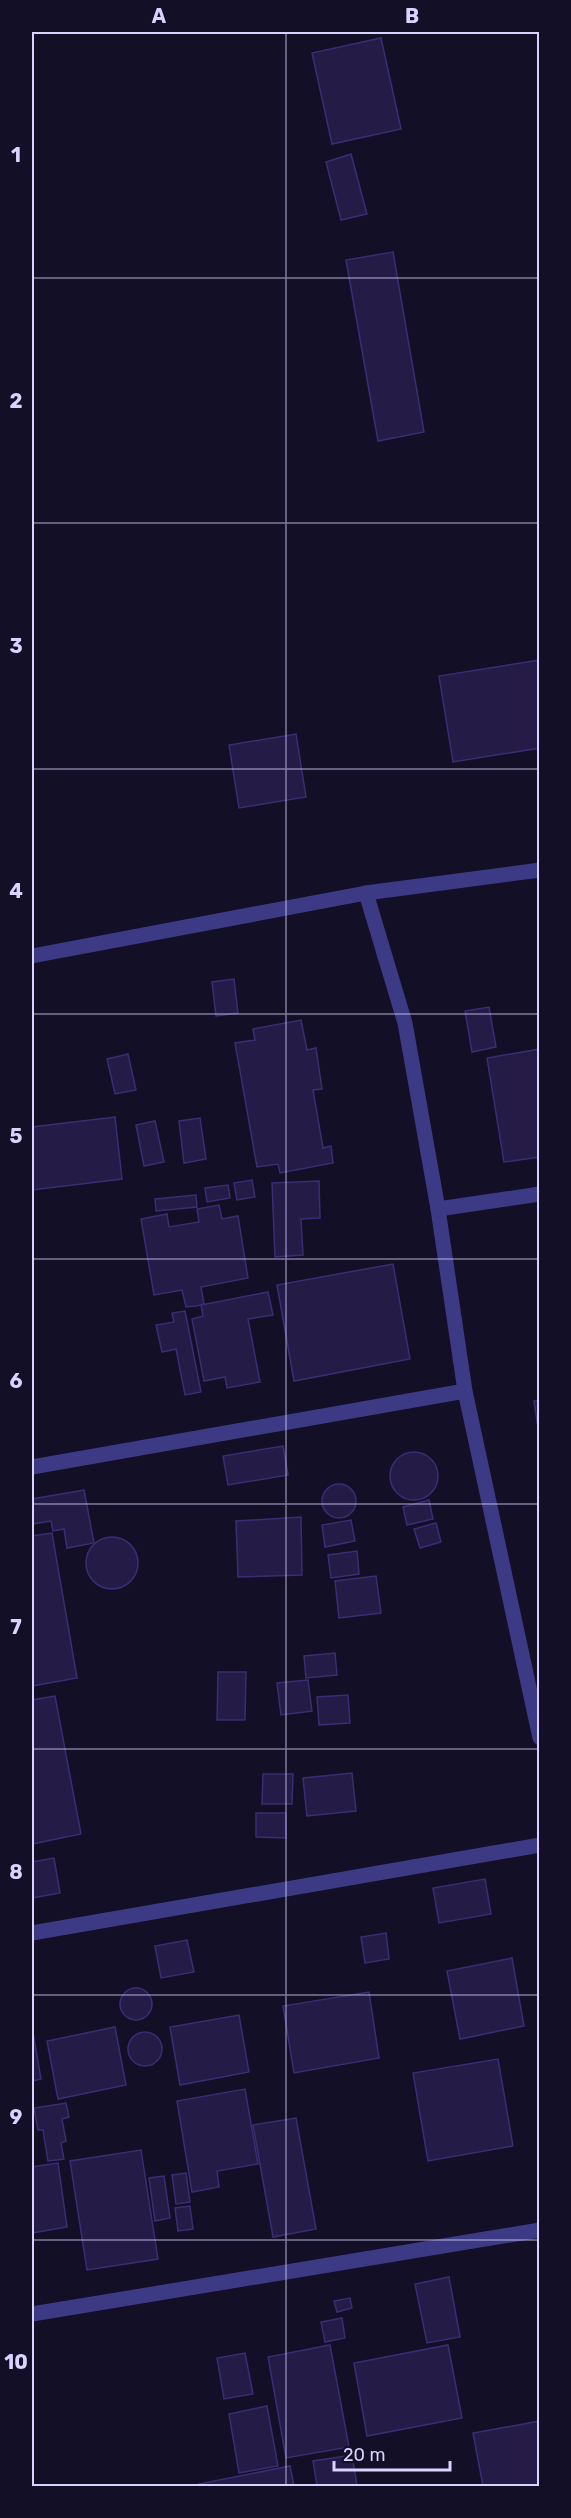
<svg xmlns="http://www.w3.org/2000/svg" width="571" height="2518" viewBox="0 0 571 2518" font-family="Rubik,sans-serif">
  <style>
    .building { fill: #241b47; stroke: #3b2d73; stroke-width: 1.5 }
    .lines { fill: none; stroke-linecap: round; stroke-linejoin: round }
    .street { stroke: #3d3a85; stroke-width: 15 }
    .grid { fill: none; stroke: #d9d4ff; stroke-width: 1.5; stroke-opacity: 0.55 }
    .neatline { fill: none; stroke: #d9d4ff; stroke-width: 2 }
    .grid-label { font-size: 20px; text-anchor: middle; font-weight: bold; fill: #d9d4ff }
  </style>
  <rect width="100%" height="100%" fill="#130f26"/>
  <g class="building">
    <polygon points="381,38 401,129 332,144 312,53"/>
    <polygon points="351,154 367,214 341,220 326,162"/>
    <polygon points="393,252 424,432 378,441 346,260"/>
    <polygon points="540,660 540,748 453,762 439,676"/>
    <polygon points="296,734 306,797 239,808 229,745"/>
    <polygon points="234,979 238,1013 216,1016 212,982"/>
    <polygon points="489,1007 496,1047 472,1052 465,1011"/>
    <polygon points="301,1020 307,1050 316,1048 322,1089 313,1090 323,1148 331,1146 333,1163 280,1173 278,1164 257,1167 235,1043 255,1040 253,1029"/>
    <polygon points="540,1049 540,1157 504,1162 487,1058"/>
    <polygon points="128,1054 136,1090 115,1094 107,1059"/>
    <polygon points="115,1117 122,1179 32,1190 32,1127"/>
    <polygon points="200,1118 206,1159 184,1163 179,1121"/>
    <polygon points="155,1121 164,1162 144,1166 136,1125"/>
    <polygon points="252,1180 255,1197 237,1200 234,1183"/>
    <polygon points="319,1181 320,1218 301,1219 303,1255 275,1257 272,1183"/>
    <polygon points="228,1185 230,1198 207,1202 205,1188"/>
    <polygon points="196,1195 197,1207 156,1211 155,1199"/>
    <polygon points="219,1205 222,1219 238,1216 248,1278 201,1287 204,1304 197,1306 186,1307 182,1290 154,1295 141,1219 167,1214 169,1227 199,1222 197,1209"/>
    <polygon points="393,1264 410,1359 294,1381 277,1285"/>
    <polygon points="268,1292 273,1315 248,1319 260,1382 227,1388 225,1377 204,1381 192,1319 203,1316 201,1305"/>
    <polygon points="185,1311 201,1392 185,1395 176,1349 162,1352 156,1325 174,1322 172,1313"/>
    <polygon points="540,1400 540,1434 539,1434 534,1401"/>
    <polygon points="283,1446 288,1475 228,1485 223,1456"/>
    <circle cx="414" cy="1476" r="24"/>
    <circle cx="339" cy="1501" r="17"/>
    <polygon points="84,1490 94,1543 67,1548 64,1529 53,1531 51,1521 32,1524 32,1499"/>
    <polygon points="429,1500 433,1519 407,1525 403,1507"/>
    <polygon points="301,1517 302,1575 238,1577 236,1521"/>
    <polygon points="351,1520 355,1541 325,1547 322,1525"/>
    <polygon points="436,1523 441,1542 420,1548 414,1529"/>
    <polygon points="52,1533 77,1678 32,1686 32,1536"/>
    <circle cx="112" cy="1563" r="26"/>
    <polygon points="357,1551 359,1574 331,1578 328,1555"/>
    <polygon points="376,1576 381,1613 339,1618 335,1581"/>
    <polygon points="335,1653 337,1675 306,1678 304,1656"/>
    <polygon points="218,1672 246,1672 245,1720 217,1720"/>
    <polygon points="308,1680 312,1711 281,1715 277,1683"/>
    <polygon points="348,1695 350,1723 319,1725 317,1697"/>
    <polygon points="55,1696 81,1834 32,1844 32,1700"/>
    <polygon points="352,1773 356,1811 307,1816 303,1778"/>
    <polygon points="263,1774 293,1774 292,1804 262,1804"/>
    <polygon points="256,1813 286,1813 286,1838 256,1837"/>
    <polygon points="54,1858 60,1893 32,1898 32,1862"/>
    <polygon points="485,1879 491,1914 439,1923 433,1888"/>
    <polygon points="386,1933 389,1959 365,1963 361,1937"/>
    <polygon points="187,1940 194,1972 161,1978 155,1946"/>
    <polygon points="512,1958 524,2026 460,2039 447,1971"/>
    <circle cx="136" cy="2004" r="16"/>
    <polygon points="369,1992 379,2058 294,2073 283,2006"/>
    <polygon points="239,2015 249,2072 180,2085 170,2027"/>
    <polygon points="32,2027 41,2079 32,2081"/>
    <polygon points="115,2027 126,2085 58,2099 47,2041"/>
    <circle cx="145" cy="2049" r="17"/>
    <polygon points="498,2059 513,2146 428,2161 413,2073"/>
    <polygon points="245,2089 258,2164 217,2171 219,2187 192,2192 177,2101"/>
    <polygon points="66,2103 69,2117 62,2119 66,2141 61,2143 64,2159 48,2161 43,2130 38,2130 34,2108"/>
    <polygon points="296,2118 316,2229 273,2237 253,2125"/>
    <polygon points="141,2150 158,2259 87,2270 70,2161"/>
    <polygon points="58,2163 67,2227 32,2233 32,2167"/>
    <polygon points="186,2173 190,2202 176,2204 172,2175"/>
    <polygon points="164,2176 170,2218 155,2221 149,2178"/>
    <polygon points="190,2206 193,2229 178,2231 175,2208"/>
    <polygon points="449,2277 460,2337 427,2343 415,2284"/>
    <polygon points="350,2298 352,2308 337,2312 334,2301"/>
    <polygon points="342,2318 345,2338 325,2342 321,2322"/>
    <polygon points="330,2345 349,2447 286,2458 268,2357"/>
    <polygon points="448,2345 462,2418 367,2436 354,2363"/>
    <polygon points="245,2353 253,2394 224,2399 217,2358"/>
    <polygon points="267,2406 278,2466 239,2473 229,2414"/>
    <polygon points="540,2421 540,2486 483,2486 473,2433"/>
    <polygon points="352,2455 357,2486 317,2486 313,2461"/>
    <polygon points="290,2466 294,2486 200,2486 199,2484"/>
  </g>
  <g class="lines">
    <g class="street">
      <polyline points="366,893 405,1023 438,1209 465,1391 540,1738"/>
      <polyline points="32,956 366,893 540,870"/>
      <polyline points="438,1209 540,1194"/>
      <polyline points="32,1467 465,1391"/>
      <polyline points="32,1933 540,1845"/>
      <polyline points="32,2314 540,2230"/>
    </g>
  </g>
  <path class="grid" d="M286,32V2486M32,278H540M32,523H540M32,769H540M32,1014H540M32,1259H540M32,1504H540M32,1749H540M32,1995H540M32,2240H540"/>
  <rect width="571" height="2518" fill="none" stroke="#130f26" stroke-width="66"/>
  <path d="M334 2461v9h116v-9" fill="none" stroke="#d9d4ff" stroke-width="3"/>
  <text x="343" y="2461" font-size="18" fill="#d9d4ff" stroke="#130f26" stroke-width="4.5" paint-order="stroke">20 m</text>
  <rect x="33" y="33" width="505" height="2452" class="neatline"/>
  <g class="grid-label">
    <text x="159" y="23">A</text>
    <text x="412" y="23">B</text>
    <text x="16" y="162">1</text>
    <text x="16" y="408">2</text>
    <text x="16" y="653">3</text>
    <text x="16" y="898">4</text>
    <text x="16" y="1143">5</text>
    <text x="16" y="1388">6</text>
    <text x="16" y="1634">7</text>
    <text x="16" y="1879">8</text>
    <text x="16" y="2124">9</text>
    <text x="16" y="2369">10</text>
  </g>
</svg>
